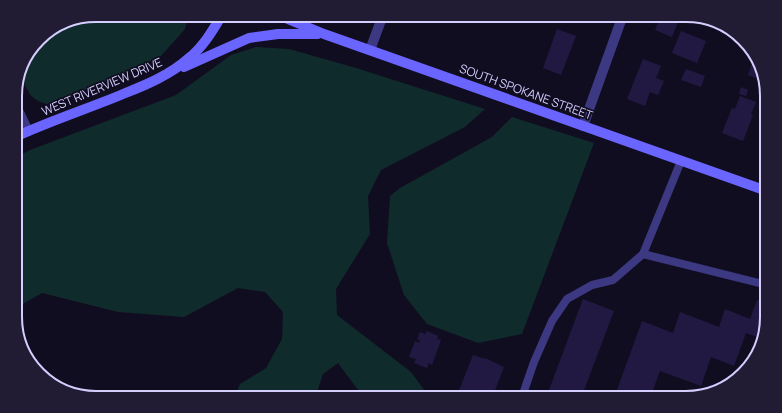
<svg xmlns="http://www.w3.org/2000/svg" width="782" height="413" viewBox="0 0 782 413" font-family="Manrope,sans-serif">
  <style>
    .green { fill: #102b2b }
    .building { fill: #221943 }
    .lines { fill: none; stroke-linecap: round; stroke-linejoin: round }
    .lane { stroke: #3c3881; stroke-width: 8 }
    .street { stroke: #3c3881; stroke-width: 10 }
    .secondary { stroke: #6b65ff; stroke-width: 10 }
    .labels { text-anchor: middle; stroke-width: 3.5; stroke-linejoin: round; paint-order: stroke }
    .street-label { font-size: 12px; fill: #d4ceff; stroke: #110d21 }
    .rim { fill: none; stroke: #d4ceff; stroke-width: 2 }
  </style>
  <rect width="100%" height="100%" fill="#110d21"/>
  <g class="green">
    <path d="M96,15H189L185,29L160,57L51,105C29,100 29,93 20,74L23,60L42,35L65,21Z"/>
    <polygon points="256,47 289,49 356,68 485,109 465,127 381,170 368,196 370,234 336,289 337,315 411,372 425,391 423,398 364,398 338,363 323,374 315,398 234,398 240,384 266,368 282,339 283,312 265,292 238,288 184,317 118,312 42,293 16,308 15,158 30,150 176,95 231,55"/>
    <polygon points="512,117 594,143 522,334 478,343 427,324 404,295 387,243 390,196 400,188 492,137"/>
  </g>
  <g class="building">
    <polygon points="661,15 681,15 672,37 655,30"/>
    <polygon points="557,29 576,36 561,75 543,68"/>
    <polygon points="681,31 706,41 697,63 672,53"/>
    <polygon points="750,48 753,51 765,81 748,75 753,61 747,58"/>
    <polygon points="643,59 661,66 656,78 664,81 658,95 650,92 645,106 627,99"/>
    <polygon points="686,69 705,76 701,87 681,80"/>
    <polygon points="741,87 748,90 746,96 739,94"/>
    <polygon points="740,96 756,102 751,114 753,115 743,141 722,133 732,108 735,109"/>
    <polygon points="583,299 614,311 581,398 546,398"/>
    <polygon points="757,300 767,303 767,317 759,353 752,360 760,338 746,333 734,366 711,357 701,386 660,371 650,398 614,398 642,321 673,333 680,312 719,327 725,309 750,319"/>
    <polygon points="427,331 438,336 437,339 441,340 432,365 429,363 427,368 414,363 416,359 409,357 415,341 419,343 420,340 417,339 420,332 425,334"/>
    <polygon points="473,355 485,359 485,358 504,367 492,398 456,398"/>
  </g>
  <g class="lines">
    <g class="lane">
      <polyline points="643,254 767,285"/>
      <polyline points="524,398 524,391 534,362 552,321 567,299 592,285 613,280 643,254 681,161"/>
      <polyline points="688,398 719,387 727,386"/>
    </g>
    <g class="street">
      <polyline points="370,50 383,15"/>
      <polyline points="15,104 28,131"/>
      <polyline points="583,126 623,15"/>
      <polyline points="763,190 767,181"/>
    </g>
    <g class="secondary">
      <polyline points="278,15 324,34 767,191"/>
      <polyline points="184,67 249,38 278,34 318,34"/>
      <path d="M15,137C50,121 87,109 123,94C146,85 170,75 189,58C203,47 213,30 222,15"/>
    </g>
  </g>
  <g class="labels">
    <g class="street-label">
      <text transform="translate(102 87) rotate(-23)" y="4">WEST RIVERVIEW DRIVE</text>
      <text transform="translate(526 92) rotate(20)" y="4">SOUTH SPOKANE STREET</text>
    </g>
  </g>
  <path d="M0 0H782V413H0ZM96 22H686A74 74 0 0 1 760 96V317A74 74 0 0 1 686 391H96A74 74 0 0 1 22 317V96A74 74 0 0 1 96 22Z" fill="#211c33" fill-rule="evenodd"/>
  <path class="rim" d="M96 22H686A74 74 0 0 1 760 96V317A74 74 0 0 1 686 391H96A74 74 0 0 1 22 317V96A74 74 0 0 1 96 22Z"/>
</svg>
